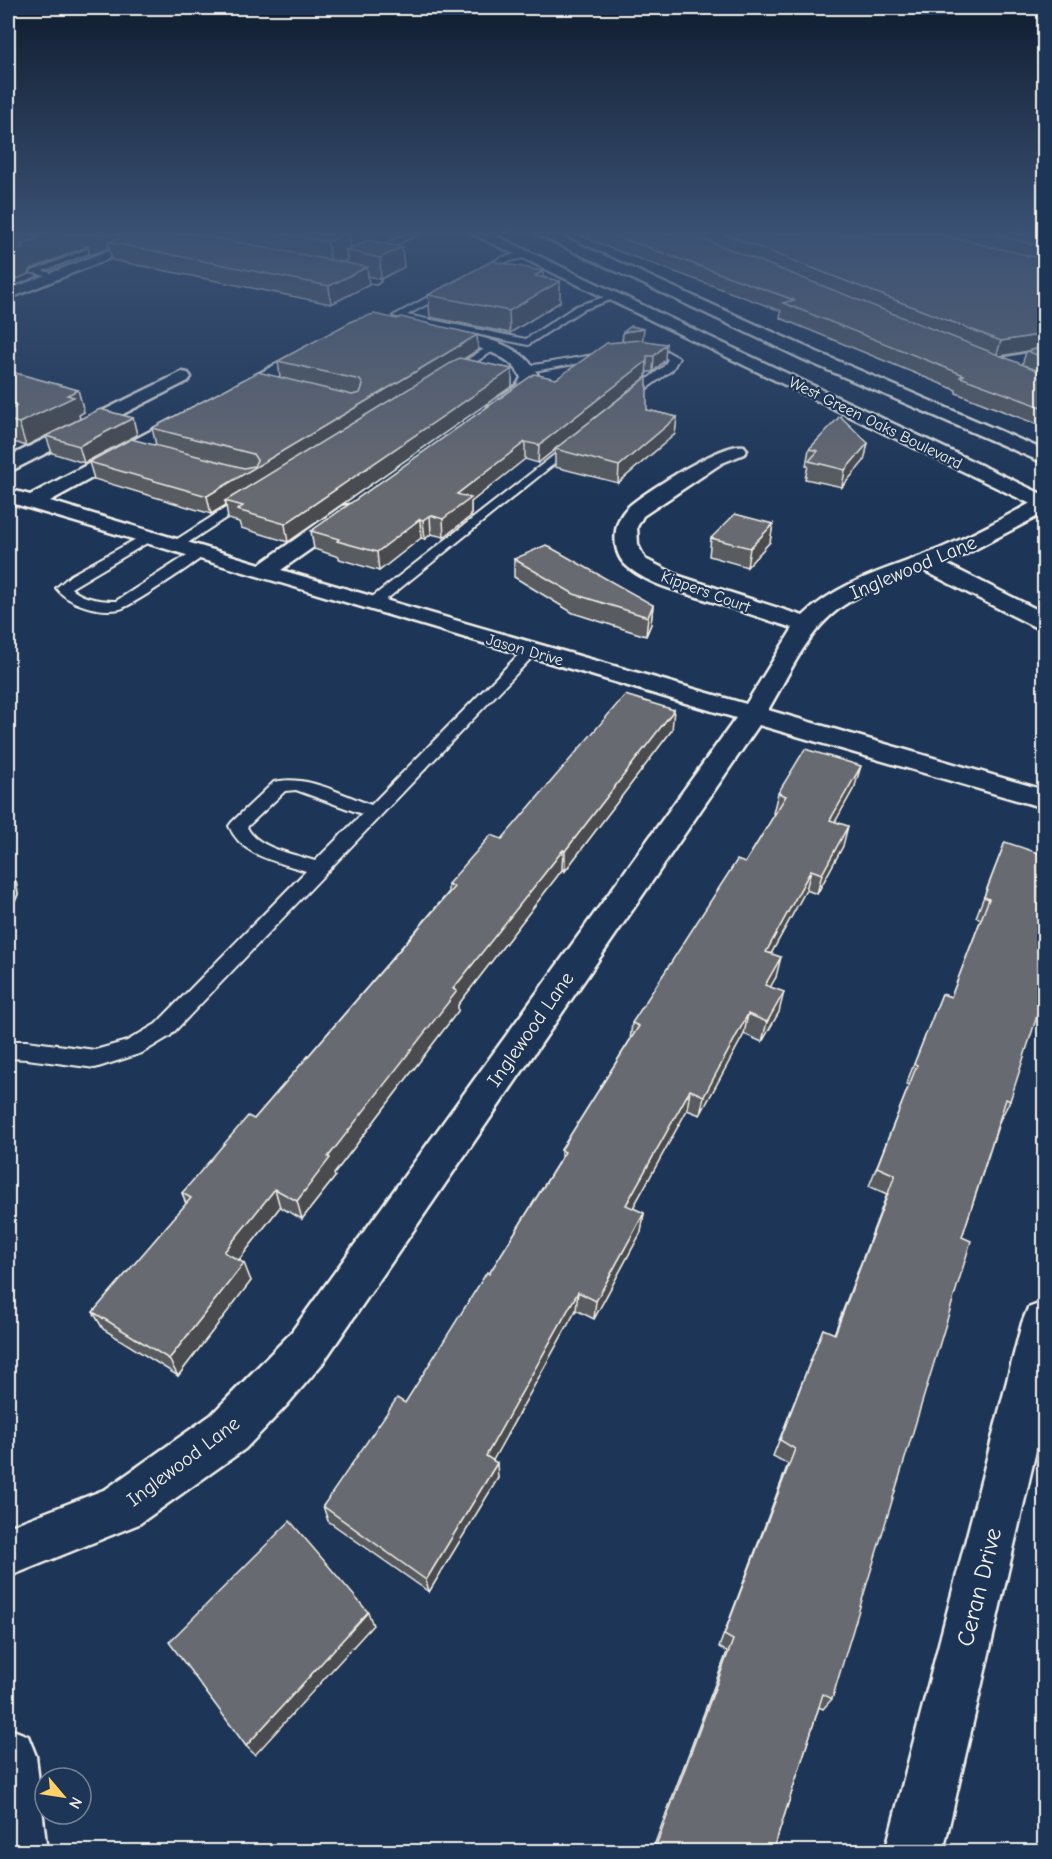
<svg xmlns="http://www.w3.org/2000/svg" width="1052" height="1859" viewBox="0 0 1052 1859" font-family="'Comic Neue',sans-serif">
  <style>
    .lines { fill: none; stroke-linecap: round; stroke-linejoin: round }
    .service-casing { stroke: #f4f1e8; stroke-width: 4 }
    .minor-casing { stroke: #f4f1e8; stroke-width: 5 }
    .tertiary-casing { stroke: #f4f1e8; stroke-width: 5 }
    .secondary-casing { stroke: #f4f1e8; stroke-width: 5 }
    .service { fill: #1d3557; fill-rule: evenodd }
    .minor { fill: #1d3557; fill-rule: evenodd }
    .tertiary { fill: #1d3557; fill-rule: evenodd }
    .secondary { fill: #1d3557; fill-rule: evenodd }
    .wall { fill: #595c61; stroke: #f4f1e8; stroke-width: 1.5; fill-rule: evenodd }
    .shaded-wall { fill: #484b4f; stroke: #f4f1e8; stroke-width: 1.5 }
    .building { fill: #676b71; stroke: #f4f1e8; stroke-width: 1.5 }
    .labels { text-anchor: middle; stroke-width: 4.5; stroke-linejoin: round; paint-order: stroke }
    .far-street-label { font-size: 16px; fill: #f4f1e8; stroke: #1d3557 }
    .street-label { font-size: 20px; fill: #f4f1e8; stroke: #1d3557 }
    .near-street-label { font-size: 24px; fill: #f4f1e8; stroke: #1d3557 }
  </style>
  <rect width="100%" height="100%" fill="#1d3557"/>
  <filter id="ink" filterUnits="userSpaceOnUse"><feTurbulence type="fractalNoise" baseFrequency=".0167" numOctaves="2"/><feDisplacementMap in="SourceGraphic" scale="12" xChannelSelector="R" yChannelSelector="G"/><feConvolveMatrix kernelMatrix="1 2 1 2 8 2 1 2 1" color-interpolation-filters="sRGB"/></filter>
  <g filter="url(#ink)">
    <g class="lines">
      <g class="service-casing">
        <g id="service">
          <polygon points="125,234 137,234 43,271 59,275 59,279 30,272"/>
          <polygon points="406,234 417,234 370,258 363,256"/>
          <polygon points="524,252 527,253 527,257 506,262 407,315 526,339 576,306 614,294 619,297 582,310 528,345 393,316 500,258"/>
          <polygon points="342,272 376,278 380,281 376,284 339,277 339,273"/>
          <polygon points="491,345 496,348 495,350 451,377 442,375"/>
          <polygon points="636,348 661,348 679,358 672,370 627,403 622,400 623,398 664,366 668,359 659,354 636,352"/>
          <polygon points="611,352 616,355 615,357 528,372 523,369 528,366"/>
          <polygon points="576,438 582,441 580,443 377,607 367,607 365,604 367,601"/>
          <polygon points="249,493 253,494 255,497 253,500 180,548 175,549 168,545"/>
          <path d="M147,533L152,534L154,537L152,540L71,588C82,599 102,601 116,601L195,550L200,549L207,553C199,561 130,607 120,609C100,613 69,605 56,588L71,575Z"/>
          <path d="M531,646L536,647L538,650L536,653L170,1036L142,1053L95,1068L27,1059L8,1058V1041H27L95,1050L127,1041L156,1024L306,871C276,861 242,857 229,826L232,822L274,782C306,774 341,794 371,805L526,647ZM296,790L362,814L315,861C295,854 257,849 247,827L285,791Z"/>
          <polygon points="8,880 15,882 17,894 15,899 8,901"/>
        </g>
      </g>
      <g class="minor-casing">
        <g id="minor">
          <polygon points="150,234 170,234 8,299 8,290"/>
          <path d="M435,328C469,335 525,340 539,378C530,393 509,416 490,411L488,407L490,403L517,385L521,378C511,349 456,343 429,336L427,333Z"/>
          <path d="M318,342L326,347L324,351L50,501L260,564L342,506L350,505L358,506L361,511L358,516L281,570L746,704L793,628C762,618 731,608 701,598C677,591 649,584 629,568C610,554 612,522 628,507C645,492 724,441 744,446L747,450L744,454L722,463L643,516L637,527L638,545L645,559L679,576L803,616C844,577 896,568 946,546C977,533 1007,516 1036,500L1044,499V513L962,556L944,563L1044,613V629L1035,627L923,570C894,581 861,591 836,611C805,635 788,677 768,710L1044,790V808L759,725L322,1364L287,1405L245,1449L139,1524L8,1577V1527L106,1489L211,1415L290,1334L736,718L8,502V489L30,495Z"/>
          <polygon points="1044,350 1044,360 997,369 991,368 988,364 991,360"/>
          <polygon points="182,372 188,373 191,377 188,381 15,469 8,471 8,457"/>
          <polygon points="1044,1302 1044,1416 943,1852 885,1852 1022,1323 1028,1308"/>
        </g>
      </g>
      <g class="tertiary-casing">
        <polygon id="tertiary" points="8,1728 28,1736 36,1756 47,1852 8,1852"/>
      </g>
      <g class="secondary-casing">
        <g id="secondary">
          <polygon points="473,234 492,234 1044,495 1044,509 1037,507"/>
          <polygon points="537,234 556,234 819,353 1044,450 1044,463 807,361"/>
        </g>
      </g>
      <use href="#service" class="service"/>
      <use href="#minor" class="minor"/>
      <use href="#tertiary" class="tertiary"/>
      <use href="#secondary" class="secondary"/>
    </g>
    <g class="wall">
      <polygon points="8,234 349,234 351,248 402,247 404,267 381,279 368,276 369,285 331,304 112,260 109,248 90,255 88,246 29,270 29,274 9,282 8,281"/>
      <path d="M577,234H1044V427L956,393V390L780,318L781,311L607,247ZM1026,352L1022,365L1001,356Z"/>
      <polygon points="543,271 543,277 560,281 560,302 510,333 430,317 428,295"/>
      <polygon points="623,332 643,341 665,360 653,372 647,372 646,377 538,463 525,459 471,502 471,516 444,537 431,534 425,539 421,538 379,571 339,559 339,557 314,549 311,531 556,379 622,342"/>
      <polygon points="478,350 463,359 512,369 512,386 288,542 241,528 239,522 228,519 226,505 211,514 94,479 89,462 156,445 152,428 280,377 278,361"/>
      <polygon points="8,371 78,390 84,412 79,415 80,419 133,418 137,435 84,463 52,453 46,436 26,446 8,440"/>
      <polygon points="647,410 677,417 675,434 618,483 555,467 555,449"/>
      <polygon points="868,443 864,461 842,487 805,479 808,466 806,466 809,449"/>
      <polygon points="773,524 770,542 747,567 709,556 711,538"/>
      <polygon points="514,559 653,605 651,624 646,636 573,613 514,577"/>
      <polygon points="672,730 565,871 562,870 458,1005 458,1011 334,1174 335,1177 302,1219 280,1207 239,1260 251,1281 178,1376 103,1329 93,1312 186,1204 182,1193 254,1119 448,893 448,884 502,839"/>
      <polygon points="855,786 835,822 843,846 817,894 806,890 771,954 776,977 770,987 779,1012 762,1042 744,1034 700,1115 687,1110 633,1208 644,1213 641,1232 594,1319 576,1310 493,1460 498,1478 429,1592 328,1521 323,1506 405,1403 489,1274 561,1158 561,1150 630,1040 632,1023 745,863 775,814 773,813 778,793"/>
      <polygon points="1005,842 1010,1101 1000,1120 962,1237 832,1699 823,1709 819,1707 773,1851 652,1851 727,1652 719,1647 788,1464 773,1456 823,1329 834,1334 887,1194 869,1186 909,1085 906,1084 942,994 951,997 981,919 976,917"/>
    </g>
    <g class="shaded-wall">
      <polygon points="47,234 143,234 108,242 109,248 90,255 88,246 29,270 29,274 9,282 8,277 8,253 22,244"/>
      <polygon points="344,234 349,234 351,252 346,250 347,260 331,268 328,242"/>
      <polygon points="402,247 404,267 381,279 380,258"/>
      <polygon points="367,267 369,285 331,304 329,286"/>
      <polygon points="543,271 543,291 560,281 560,302 510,333 509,311 535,276"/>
      <polygon points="8,326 16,351 8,355"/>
      <polygon points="644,329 642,345 622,348 623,332"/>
      <polygon points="1044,334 1044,348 996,357 1001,341"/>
      <polygon points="477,335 478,350 230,502 225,501 226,505 211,514 207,496"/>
      <polygon points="666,344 665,360 653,372 654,356"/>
      <polygon points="647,361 646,377 538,463 539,445"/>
      <polygon points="512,369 512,386 288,542 285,524"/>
      <polygon points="78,390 84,412 79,415 80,419 26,446 19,423 67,395"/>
      <polygon points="677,417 675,434 618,483 619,466"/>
      <polygon points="133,418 137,435 84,463 79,446"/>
      <polygon points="525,442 525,459 471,502 471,516 444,537 443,519 457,494"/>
      <polygon points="868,443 864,461 842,487 845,470"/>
      <polygon points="430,515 431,534 425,539 423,520"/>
      <polygon points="420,519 421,538 379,571 377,552"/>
      <polygon points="773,524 770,542 747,567 750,548"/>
      <polygon points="653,605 651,624 646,636 648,617"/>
      <polygon points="674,710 672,730 565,871 565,851"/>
      <polygon points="861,766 855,786 825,840 830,820"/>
      <polygon points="848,826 843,846 817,894 822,874"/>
      <polygon points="563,850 562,870 458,1005 458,1011 334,1174 335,1177 302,1219 297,1201 328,1157 453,989"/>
      <polygon points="811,870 806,890 761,972 766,952"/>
      <polygon points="781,957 776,977 760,1005 765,985"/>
      <polygon points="784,992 779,1012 762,1042 767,1022"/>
      <polygon points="748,1014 744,1034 700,1115 704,1096"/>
      <polygon points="690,1090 687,1110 624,1224 626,1205"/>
      <polygon points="275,1189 280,1207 231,1270 224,1252"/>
      <polygon points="644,1213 641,1232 594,1319 596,1301"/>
      <polygon points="244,1263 251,1281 178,1376 169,1359"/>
      <polygon points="578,1292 576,1310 487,1471 486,1456"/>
      <polygon points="497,1463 498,1478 429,1592 426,1580"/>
      <polygon points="368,1612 373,1625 255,1755 246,1746"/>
    </g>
    <g class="building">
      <polygon points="8,234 47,234 22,244 22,248 8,253"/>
      <polygon points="129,234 195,234 367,267 329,286 108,242"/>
      <polygon points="285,234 344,234 328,242"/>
      <polygon points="610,234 691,234 1044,373 1044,408 960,377 964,375 783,303 794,300"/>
      <polygon points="724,234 936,234 1044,259 1044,334 1001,341"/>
      <polygon points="991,234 1044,234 1044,247"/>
      <polygon points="367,240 402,247 380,258 346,250"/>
      <polygon points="492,261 543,271 535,276 560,281 509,311 428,295"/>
      <polygon points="374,314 397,319 401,317 477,335 207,496 89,462 131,439 244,468 254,466 257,460 253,454 152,428 258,372 352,395 360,393 363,385 360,380 278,361 354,320"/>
      <polygon points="631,326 644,329 623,332"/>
      <polygon points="640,340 666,344 654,356 647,356 647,361 539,445 525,442 457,494 471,498 443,519 430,515 423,520 420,519 377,552 337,541 339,539 311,531 534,374 556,379 607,343"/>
      <polygon points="1044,347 1044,358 1027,351"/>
      <polygon points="459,358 512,369 285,524 237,510 243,506 225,501"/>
      <polygon points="8,371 78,390 67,395 74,397 19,423 8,420 8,411 17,406 8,403"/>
      <polygon points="647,377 647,410 677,417 619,466 555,449"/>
      <polygon points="100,409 133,418 79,446 46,436"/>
      <polygon points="840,416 868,443 845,470 809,461 818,451 809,449"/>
      <polygon points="735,514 773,524 750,548 711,538"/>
      <polygon points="546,545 653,605 648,617 574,594 514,559"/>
      <polygon points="625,695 674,710 565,851 563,850 453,989 457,991 328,1157 330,1158 297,1201 275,1189 224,1252 244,1263 169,1359 93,1312 191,1198 182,1193 248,1116 254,1119 454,887 448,884 491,835 502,839"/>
      <polygon points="805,749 861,766 830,820 848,826 822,874 811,870 766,952 781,957 765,985 784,992 767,1022 748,1014 704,1096 690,1090 626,1205 644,1213 596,1301 578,1292 486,1456 497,1463 426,1580 323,1506 397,1398 405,1403 487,1272 489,1274 565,1152 561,1150 639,1026 632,1023 737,860 745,863 786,796 778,793"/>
      <polygon points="1005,842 1044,855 1044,994 1010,1101 1006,1099 962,1237 971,1241 832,1699 823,1694 773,1851 654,1851 733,1640 724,1635 795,1449 780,1440 823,1329 835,1334 895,1175 877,1167 917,1065 914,1064 942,994 951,997 989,899 984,897"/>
      <polygon points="290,1521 368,1612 246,1746 169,1642"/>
    </g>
  </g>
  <linearGradient id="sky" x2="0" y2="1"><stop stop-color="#101d30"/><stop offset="0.47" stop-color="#3a5174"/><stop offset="1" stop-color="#3a5174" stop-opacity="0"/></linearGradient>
  <rect width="1052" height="494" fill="url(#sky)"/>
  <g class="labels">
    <g class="far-street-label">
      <text transform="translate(876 422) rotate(26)" y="6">West Green Oaks Boulevard</text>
      <text transform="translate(706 591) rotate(20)" y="6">Kippers Court</text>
      <text transform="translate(525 649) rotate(16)" y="6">Jason Drive</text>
    </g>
    <g class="street-label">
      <text transform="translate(913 567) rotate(-23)" y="7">Inglewood Lane</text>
      <text transform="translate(530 1029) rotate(-55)" y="7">Inglewood Lane</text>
      <text transform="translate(183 1461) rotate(-37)" y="7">Inglewood Lane</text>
    </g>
    <g class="near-street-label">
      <text transform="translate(979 1587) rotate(-76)" y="8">Ceran Drive</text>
    </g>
  </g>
  <rect width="1052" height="1859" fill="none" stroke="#1d3557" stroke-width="30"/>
  <rect x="15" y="15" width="1022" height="1829" fill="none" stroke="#f4f1e8" stroke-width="2" filter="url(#ink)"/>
  <g transform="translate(63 1796) rotate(119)"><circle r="28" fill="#1d3557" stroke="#738091" stroke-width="1.5"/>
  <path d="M0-4.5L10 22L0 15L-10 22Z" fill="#ffd166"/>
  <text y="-9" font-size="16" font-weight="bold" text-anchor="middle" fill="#f4f1e8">N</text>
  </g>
</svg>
